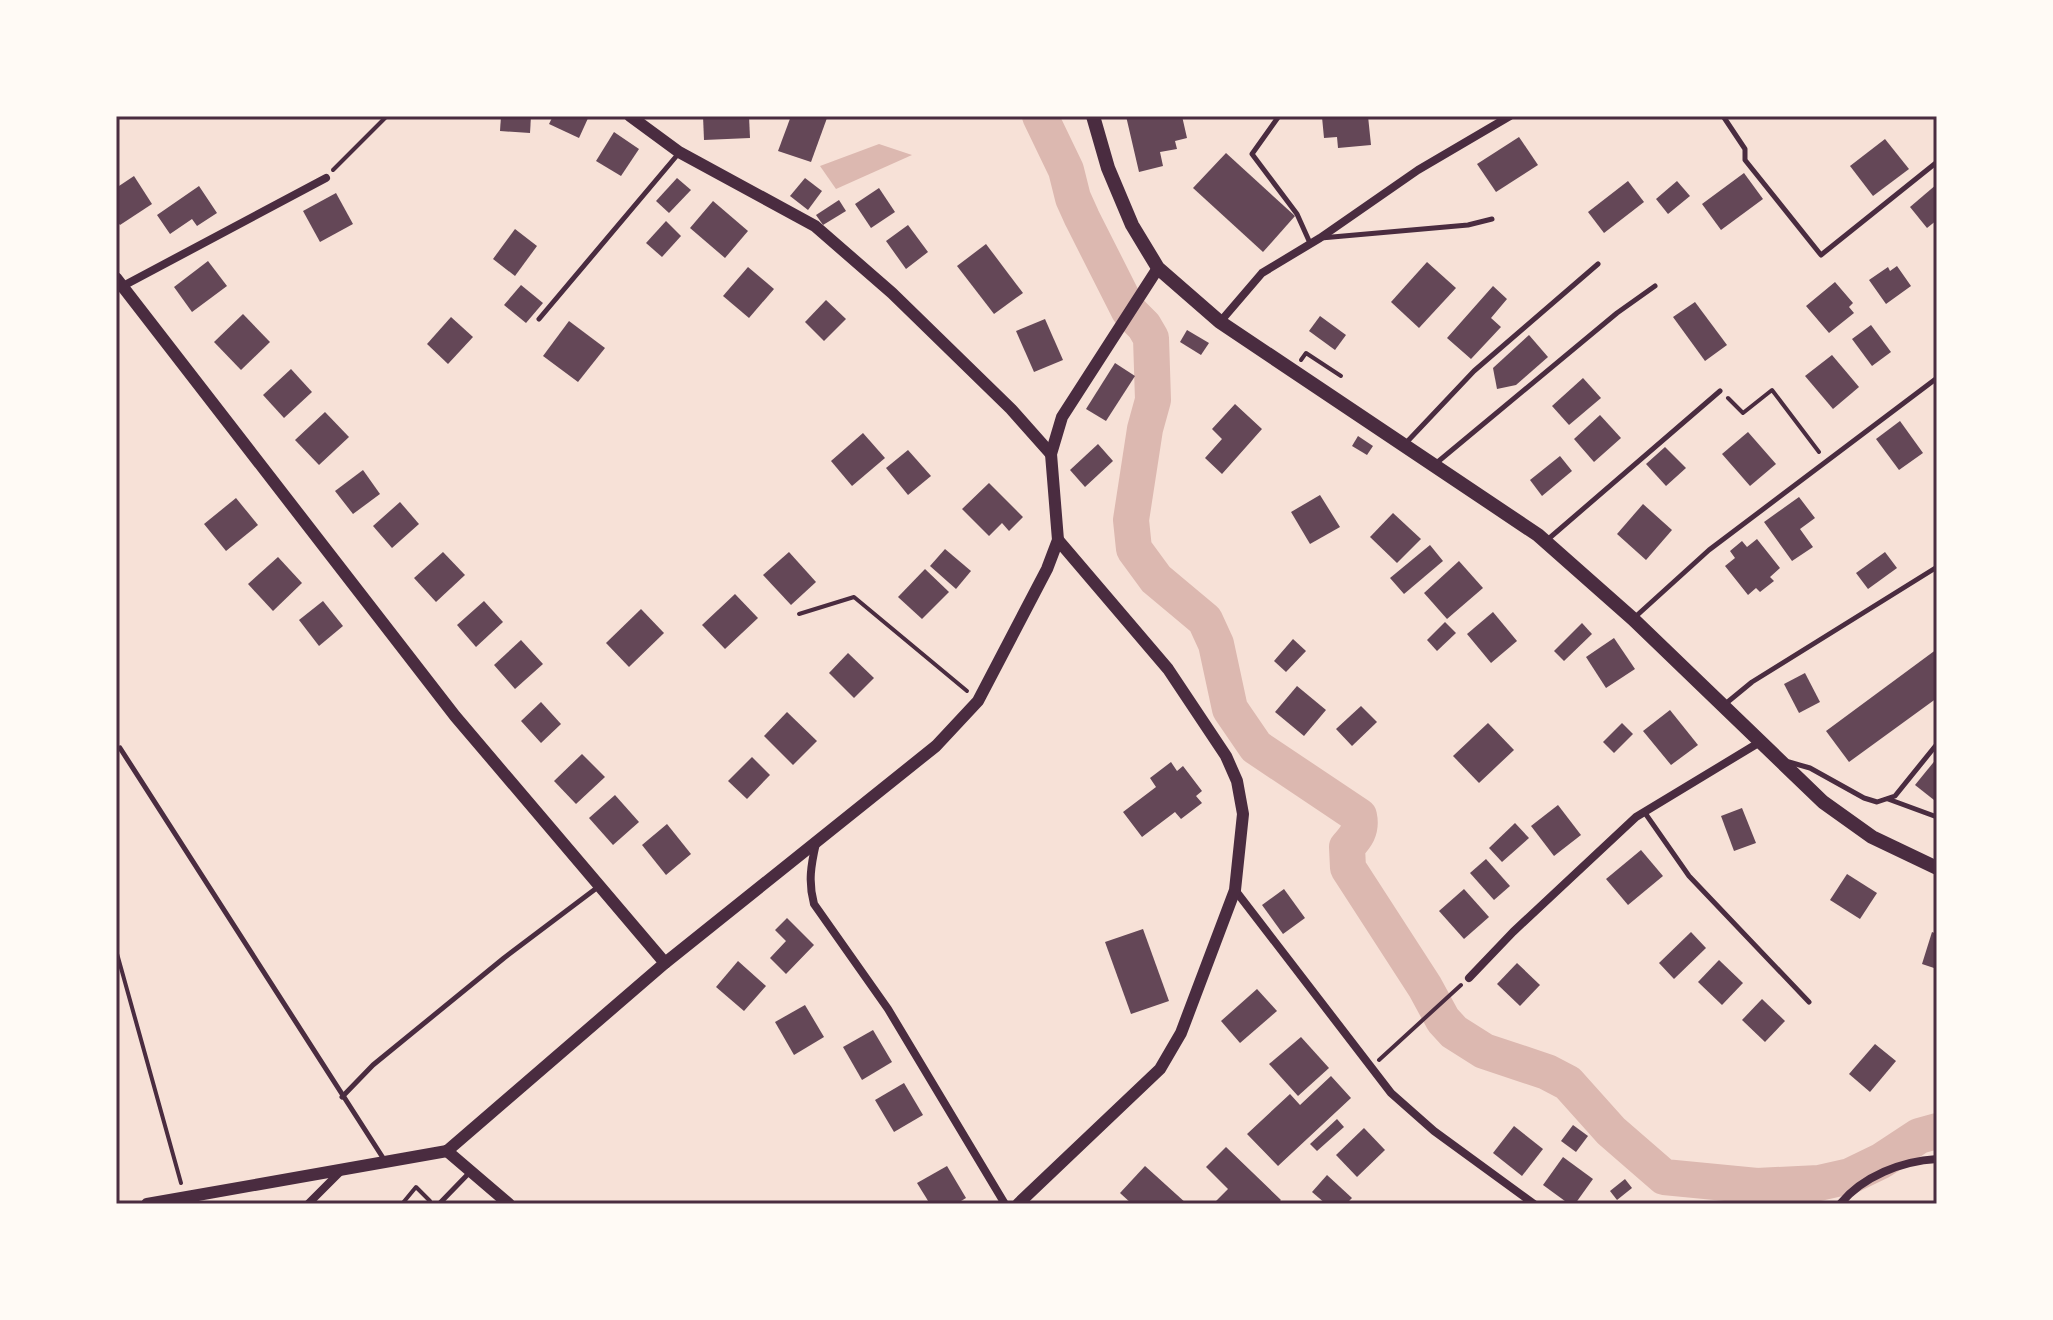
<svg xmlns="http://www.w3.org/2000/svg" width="2053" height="1320" viewBox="0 0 2053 1320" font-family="'IBM Plex Sans',sans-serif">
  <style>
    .water { fill: #dcb8b0 }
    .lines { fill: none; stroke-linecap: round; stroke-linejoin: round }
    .river { stroke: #dcb8b0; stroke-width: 36 }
    .building { fill: #644757 }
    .path { stroke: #4a2c40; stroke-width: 4 }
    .service { stroke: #4a2c40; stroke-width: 5 }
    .minor { stroke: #4a2c40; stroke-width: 8 }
    .tertiary { stroke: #4a2c40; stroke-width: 12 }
    .secondary { stroke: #4a2c40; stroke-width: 14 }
    .neatline { fill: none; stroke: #4a2c40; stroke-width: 3 }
  </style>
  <rect width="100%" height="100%" fill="#f7e1d7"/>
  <polygon class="water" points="879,144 912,155 836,189 820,166"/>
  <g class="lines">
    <path class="river" d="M1040,116L1066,170L1073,198L1082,218L1129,311L1144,326L1151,338L1153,400L1145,429L1131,520L1134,549L1156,579L1205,620L1216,644L1230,709L1256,747L1359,816C1362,830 1356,837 1347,847L1348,868L1425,987L1443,1020L1454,1032L1484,1051L1547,1072L1568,1083L1611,1131L1664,1177L1757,1186L1819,1183L1850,1176L1881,1161L1919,1136L1937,1131"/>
  </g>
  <g class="building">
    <polygon points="501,116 531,116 530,133 500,131"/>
    <polygon points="553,116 589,116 579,138 549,124"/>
    <polygon points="703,116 749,116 750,138 704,140"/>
    <polygon points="791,116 827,118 811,162 778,151"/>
    <polygon points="1126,116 1182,116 1187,138 1175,141 1177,149 1160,152 1163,166 1139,172"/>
    <polygon points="1332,116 1368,116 1371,145 1338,148 1337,137 1324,138 1322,117"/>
    <polygon points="614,132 639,149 621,176 596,161"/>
    <polygon points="1519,137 1538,165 1496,192 1477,164"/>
    <polygon points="1885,139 1909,169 1873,196 1850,166"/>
    <polygon points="1226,153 1295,216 1263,252 1193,188"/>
    <polygon points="1744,173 1763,199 1721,230 1702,204"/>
    <polygon points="134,176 152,204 120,225 116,220 116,188"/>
    <polygon points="677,178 691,190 669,213 656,201"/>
    <polygon points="805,178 822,191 808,210 790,196"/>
    <polygon points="1628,181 1644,202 1604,233 1588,212"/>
    <polygon points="1677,181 1690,196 1668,214 1656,199"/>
    <polygon points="1937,184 1937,220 1927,228 1910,207"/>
    <polygon points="199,186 217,213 197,226 192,219 170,234 157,215"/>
    <polygon points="879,188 895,212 871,228 855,204"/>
    <polygon points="336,193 353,224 320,242 303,211"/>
    <polygon points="839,200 846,211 823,225 816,215"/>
    <polygon points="713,201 748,231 725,258 690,228"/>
    <polygon points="666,221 681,236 662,257 646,243"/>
    <polygon points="908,225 928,252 906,269 886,241"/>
    <polygon points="515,229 537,246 515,276 493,259"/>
    <polygon points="986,244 1023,293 994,314 957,266"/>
    <polygon points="208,261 227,286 192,312 174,287"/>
    <polygon points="1427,262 1456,288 1419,328 1391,302"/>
    <polygon points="1897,266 1911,286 1886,304 1869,280 1888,267 1890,271"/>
    <polygon points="748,267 774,289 749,318 723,296"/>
    <polygon points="1835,282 1853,303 1849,307 1854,313 1829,333 1806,306"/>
    <polygon points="521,285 543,303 526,323 504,305"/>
    <polygon points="1493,286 1507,299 1491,318 1501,327 1471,359 1447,338"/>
    <polygon points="826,300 846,319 824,341 805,322"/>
    <polygon points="1695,302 1727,345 1705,361 1673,317"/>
    <polygon points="243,314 270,342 241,370 214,342"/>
    <polygon points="1320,316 1346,335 1335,350 1309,331"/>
    <polygon points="451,317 473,337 448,364 427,344"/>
    <polygon points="1045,319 1063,360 1034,372 1016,331"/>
    <polygon points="569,321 605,348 578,382 543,356"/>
    <polygon points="1871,325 1891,352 1872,366 1852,339"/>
    <polygon points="1187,330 1209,343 1201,355 1180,342"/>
    <polygon points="1529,335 1548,357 1516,385 1497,389 1493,368"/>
    <polygon points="1832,355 1859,387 1833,409 1805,376"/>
    <polygon points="1115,363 1135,376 1106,421 1086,409"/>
    <polygon points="291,369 312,392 284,418 263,395"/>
    <polygon points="1583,378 1601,398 1569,425 1552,406"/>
    <polygon points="1235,404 1262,429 1222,474 1205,458 1222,439 1212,429"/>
    <polygon points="325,412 349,437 319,465 295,440"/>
    <polygon points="1600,415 1621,438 1594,462 1574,439"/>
    <polygon points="1900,421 1923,453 1899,470 1876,439"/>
    <polygon points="1748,432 1776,464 1750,486 1722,454"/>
    <polygon points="863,433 885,458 852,486 831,461"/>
    <polygon points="1358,436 1373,446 1367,455 1352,446"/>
    <polygon points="1098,444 1113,461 1085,487 1070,470"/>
    <polygon points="1665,447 1686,468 1666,486 1646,464"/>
    <polygon points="908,450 931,476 908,495 886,468"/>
    <polygon points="1560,456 1572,471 1542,496 1530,480"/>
    <polygon points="363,470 380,494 353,514 335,491"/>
    <polygon points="989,483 1023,517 1009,531 1002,523 989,536 962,509"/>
    <polygon points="1320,495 1340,527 1310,544 1291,512"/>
    <polygon points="1799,497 1815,518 1800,529 1813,547 1792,561 1764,522"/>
    <polygon points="236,498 258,525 226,551 204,524"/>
    <polygon points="400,502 419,524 392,548 373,526"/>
    <polygon points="1643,504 1672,530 1646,560 1617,534"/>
    <polygon points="1393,513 1421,539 1397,563 1370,537"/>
    <polygon points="1757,539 1780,568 1770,577 1774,581 1760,592 1756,588 1748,595 1725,566 1735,558 1730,551 1742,541 1747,547"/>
    <polygon points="1430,545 1443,561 1404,594 1390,578"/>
    <polygon points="945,549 971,571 956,589 930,566"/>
    <polygon points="443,552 465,575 436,602 414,578"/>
    <polygon points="789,552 816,582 791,605 763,575"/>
    <polygon points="1885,552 1897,568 1868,589 1856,573"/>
    <polygon points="278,557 302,583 273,611 248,584"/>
    <polygon points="1459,561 1483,588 1447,619 1424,593"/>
    <polygon points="925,569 949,592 922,619 898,597"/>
    <polygon points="735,594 758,618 725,649 702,625"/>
    <polygon points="323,601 343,626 319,646 299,620"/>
    <polygon points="484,601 503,622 476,647 457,625"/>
    <polygon points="641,609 664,633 629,667 606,643"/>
    <polygon points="1493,612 1517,641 1491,663 1467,634"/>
    <polygon points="1445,622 1456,633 1437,651 1427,640"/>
    <polygon points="1582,623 1592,634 1564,661 1554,651"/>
    <polygon points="1614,638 1635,669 1606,688 1586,657"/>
    <polygon points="1293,639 1306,651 1286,672 1274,661"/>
    <polygon points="521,640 543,664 515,689 494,665"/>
    <polygon points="1937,649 1937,698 1849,762 1826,731"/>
    <polygon points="848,653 874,678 854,698 829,673"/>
    <polygon points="1805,673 1820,702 1799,713 1784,684"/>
    <polygon points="1297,686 1326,710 1304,736 1275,712"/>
    <polygon points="541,702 561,724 541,743 521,721"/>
    <polygon points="1361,706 1377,722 1352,746 1336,729"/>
    <polygon points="1670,710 1698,745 1671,765 1643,731"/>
    <polygon points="787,712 817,741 793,765 764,736"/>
    <polygon points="1488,723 1514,750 1479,783 1453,756"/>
    <polygon points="1622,723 1633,734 1614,753 1603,742"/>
    <polygon points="582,754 605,777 576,804 554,781"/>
    <polygon points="752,757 770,775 747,799 728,781"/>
    <polygon points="1937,758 1937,796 1934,800 1915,785"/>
    <polygon points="1171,762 1177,771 1183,766 1202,791 1196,796 1202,803 1181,819 1175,812 1142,837 1123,812 1156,787 1150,778"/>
    <polygon points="615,795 639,822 613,845 589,818"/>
    <polygon points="1558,805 1581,835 1554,856 1531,826"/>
    <polygon points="1742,808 1756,843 1734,851 1721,816"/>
    <polygon points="1515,823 1529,838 1502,862 1489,848"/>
    <polygon points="667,824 691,854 666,875 642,845"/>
    <polygon points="1641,850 1663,876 1628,905 1606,879"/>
    <polygon points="1486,859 1510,886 1494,900 1470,873"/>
    <polygon points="1847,874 1877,893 1860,919 1830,900"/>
    <polygon points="1284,889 1305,918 1283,934 1262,905"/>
    <polygon points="1464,889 1489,917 1464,939 1439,911"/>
    <polygon points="787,918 814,945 786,974 770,958 786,941 775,930"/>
    <polygon points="1143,929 1169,1001 1131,1014 1105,942"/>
    <polygon points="1691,932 1706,948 1674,979 1659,963"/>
    <polygon points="1932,932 1937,934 1937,969 1922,964"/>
    <polygon points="1719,960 1743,983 1722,1005 1698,982"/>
    <polygon points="738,961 766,986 744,1011 716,987"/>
    <polygon points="1517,963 1540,985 1520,1006 1497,984"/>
    <polygon points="1257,989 1277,1011 1240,1043 1221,1021"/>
    <polygon points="1762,999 1785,1021 1765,1042 1742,1020"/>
    <polygon points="805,1005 824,1037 794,1055 775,1022"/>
    <polygon points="873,1030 892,1062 862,1080 843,1047"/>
    <polygon points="1301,1037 1329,1068 1298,1096 1269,1064"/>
    <polygon points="1875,1044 1896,1061 1870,1092 1849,1074"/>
    <polygon points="1331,1076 1351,1098 1278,1166 1247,1134 1290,1094 1300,1105"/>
    <polygon points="904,1083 923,1115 894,1132 875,1100"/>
    <polygon points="1337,1119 1344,1127 1317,1151 1310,1144"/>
    <polygon points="1573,1125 1588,1136 1576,1152 1561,1141"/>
    <polygon points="1514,1126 1543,1149 1522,1176 1493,1153"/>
    <polygon points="1364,1128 1385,1150 1357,1177 1336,1155"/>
    <polygon points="1226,1147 1281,1200 1277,1204 1213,1204 1228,1189 1206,1167"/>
    <polygon points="1563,1157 1593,1179 1575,1204 1569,1204 1543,1185"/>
    <polygon points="947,1166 966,1198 956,1204 930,1204 917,1183"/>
    <polygon points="1145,1166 1187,1204 1132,1204 1120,1193"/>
    <polygon points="1327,1175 1352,1198 1346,1204 1326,1204 1312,1192"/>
    <polygon points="1625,1179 1632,1188 1617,1200 1610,1191"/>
  </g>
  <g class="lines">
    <g class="path">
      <polyline points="333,170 387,116"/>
      <polyline points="1301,360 1306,353 1341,376"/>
      <polyline points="1728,398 1743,413 1772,390 1819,452"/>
      <polyline points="799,614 854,597 967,691"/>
      <polyline points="116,950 181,1183"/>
      <polyline points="1379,1060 1461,985"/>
      <polyline points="402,1204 416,1187 430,1201"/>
    </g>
    <g class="service">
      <polyline points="1279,116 1252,154 1297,214 1310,243"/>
      <polyline points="1723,116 1745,149 1745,160 1821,255 1937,162"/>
      <polyline points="1321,238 1468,225 1492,219"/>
      <polyline points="539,319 679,153"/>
      <polyline points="1404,445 1474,371 1598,264"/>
      <polyline points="1434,465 1617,313 1655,286"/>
      <polyline points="1546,541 1720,391"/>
      <polyline points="1634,618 1709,550 1937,378"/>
      <polyline points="1724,705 1752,682 1937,567"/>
      <polyline points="120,748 385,1161"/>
      <polyline points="1789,762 1810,768 1864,798 1877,802 1895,796 1937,744"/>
      <polyline points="1888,799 1937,817"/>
      <polyline points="1645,813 1689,876 1809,1002"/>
      <polyline points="342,1097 373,1065 504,958 598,887"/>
      <polyline points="439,1204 471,1171"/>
    </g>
    <g class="minor">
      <polyline points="123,286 326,178"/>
      <polyline points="1220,322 1262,273 1320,238 1418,170 1510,116"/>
      <path d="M816,843C811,865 808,882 814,904L888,1009L1005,1204"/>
      <polyline points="1235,890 1391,1093 1434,1131 1534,1204"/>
      <polyline points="1469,978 1513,932 1636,817 1760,742"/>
      <polyline points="308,1204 341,1171"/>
      <path d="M1840,1204C1863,1176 1902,1161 1937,1159"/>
    </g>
    <g class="tertiary">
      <polyline points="630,116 679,152 815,226 892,293 1011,409 1051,454"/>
      <polyline points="116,278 455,716 665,963"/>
      <polyline points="447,1151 665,963 936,746 978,701 1047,569 1058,540 1051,454 1062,417 1158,268"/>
      <polyline points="447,1151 509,1204"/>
      <polyline points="147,1204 447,1151"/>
      <polyline points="1018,1204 1160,1069 1181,1033 1235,890 1243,814 1237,781 1226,756 1168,669 1058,540"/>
    </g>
    <polyline class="secondary" points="1093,116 1108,168 1132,225 1158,268 1220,322 1538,535 1633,619 1823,802 1872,837 1937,868"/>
  </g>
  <rect width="2053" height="1320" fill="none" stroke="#fffaf5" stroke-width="236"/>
  <rect x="118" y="118" width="1817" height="1084" class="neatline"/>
</svg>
